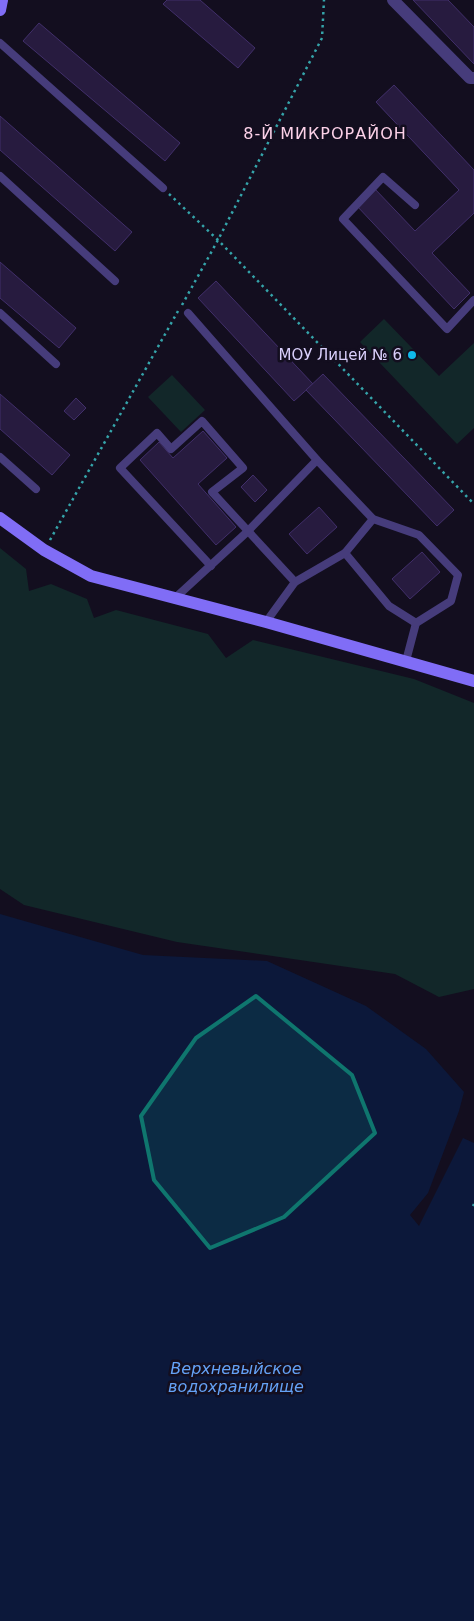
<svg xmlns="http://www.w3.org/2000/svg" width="474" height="1621" viewBox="0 0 474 1621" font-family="'DejaVu Sans',sans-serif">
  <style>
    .green { fill: #122729 }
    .water { fill: #0c183a }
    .building { fill: #271b3f; stroke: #412f6a }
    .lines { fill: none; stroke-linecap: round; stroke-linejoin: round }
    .path { stroke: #35a4aa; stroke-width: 2.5; stroke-dasharray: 2.5 4; stroke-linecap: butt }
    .lane { stroke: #463c7b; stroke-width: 8 }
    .street { stroke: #463c7b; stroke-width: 12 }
    .secondary { stroke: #806df6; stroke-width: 12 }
    .marked { fill: #0f766e; fill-opacity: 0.2; stroke: #0f766e; stroke-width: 4; stroke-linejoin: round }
    .poi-dot { fill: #0fbae9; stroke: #130e1f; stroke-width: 2 }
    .labels { text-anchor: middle; stroke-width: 5; stroke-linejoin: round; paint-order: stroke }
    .poi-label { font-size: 15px; fill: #dad0fc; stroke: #130e1f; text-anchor: end }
    .neighbourhood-label { font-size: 16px; letter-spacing: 1px; fill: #fcd1e8; stroke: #130e1f }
    .water-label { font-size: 16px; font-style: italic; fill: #64a1f5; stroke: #130e1f }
  </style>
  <rect width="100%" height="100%" fill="#130e1f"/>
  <g class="green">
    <polygon points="384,319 439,376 474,343 474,428 457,444 360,342"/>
    <polygon points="172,375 205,410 181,432 148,397"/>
    <polygon points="0,548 26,569 29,591 51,584 87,599 94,618 116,610 208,634 226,658 253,640 414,679 474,703 474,989 439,997 395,974 177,942 24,905 0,889"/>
  </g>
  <polygon class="water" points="0,914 143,955 267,961 366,1006 426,1049 464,1092 459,1111 428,1193 410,1215 419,1226 463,1138 474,1143 474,1621 0,1621"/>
  <g class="building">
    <polygon points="167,0 200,0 255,48 238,68 163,4"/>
    <polygon points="413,0 448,0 474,27 474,64"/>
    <polygon points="39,23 180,143 165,161 23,41"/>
    <polygon points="394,85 474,170 474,213 432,253 470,293 454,309 356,205 374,188 415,231 459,190 376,102"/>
    <polygon points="0,116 132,232 115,251 0,150"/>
    <polygon points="0,262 76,328 59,348 0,298"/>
    <polygon points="216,281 313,384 294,401 198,298"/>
    <polygon points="323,374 454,510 437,526 306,390"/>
    <polygon points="0,394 70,455 52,475 0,429"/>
    <polygon points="76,398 86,408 74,420 64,411"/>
    <polygon points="203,431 227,458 198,484 236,527 216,545 140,460 159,442 173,458"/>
    <polygon points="253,475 267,490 255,502 241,487"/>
    <polygon points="319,507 337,527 307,554 289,534"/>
    <polygon points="422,552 440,572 410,599 392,579"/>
  </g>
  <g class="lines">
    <g class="path">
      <polyline points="169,194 218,240 474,504"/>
      <polyline points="182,305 218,240 322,38 324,0"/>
      <polyline points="50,540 178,311"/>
      <polyline points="473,1206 474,1204"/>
    </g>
    <g class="lane">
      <polyline points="0,43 163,188"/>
      <polyline points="0,176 115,281"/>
      <polyline points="415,205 383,177 343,219 447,329 474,300"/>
      <polyline points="0,313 56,364"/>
      <polyline points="188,313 317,460 373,519 419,535 458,575 451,601 416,623 406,661"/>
      <polyline points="0,457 36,489"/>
      <polyline points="373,519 345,553 389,606 416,623"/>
      <polyline points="211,566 120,468 157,433 171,449 202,421 243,468 212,492 295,582"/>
      <polyline points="174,599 247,532 317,460"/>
      <polyline points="266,622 295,582 345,553"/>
    </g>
    <polyline class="street" points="393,0 470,78 474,78"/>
    <g class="secondary">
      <polyline points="0,10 2,0"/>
      <polyline points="0,518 44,550 91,576 266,622 474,681"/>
    </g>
  </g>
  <path class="marked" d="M256,996L352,1075L375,1133L284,1217L210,1248L154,1180L141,1116L196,1038Z"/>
  <circle class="poi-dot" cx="412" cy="355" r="5"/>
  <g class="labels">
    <g class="poi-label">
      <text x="402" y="360">МОУ Лицей № 6</text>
    </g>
    <g class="neighbourhood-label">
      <text x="325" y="139">8-Й МИКРОРАЙОН</text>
    </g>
    <g class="water-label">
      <text x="236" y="1374">Верхневыйское<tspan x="236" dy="18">водохранилище</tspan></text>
    </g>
  </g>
</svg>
